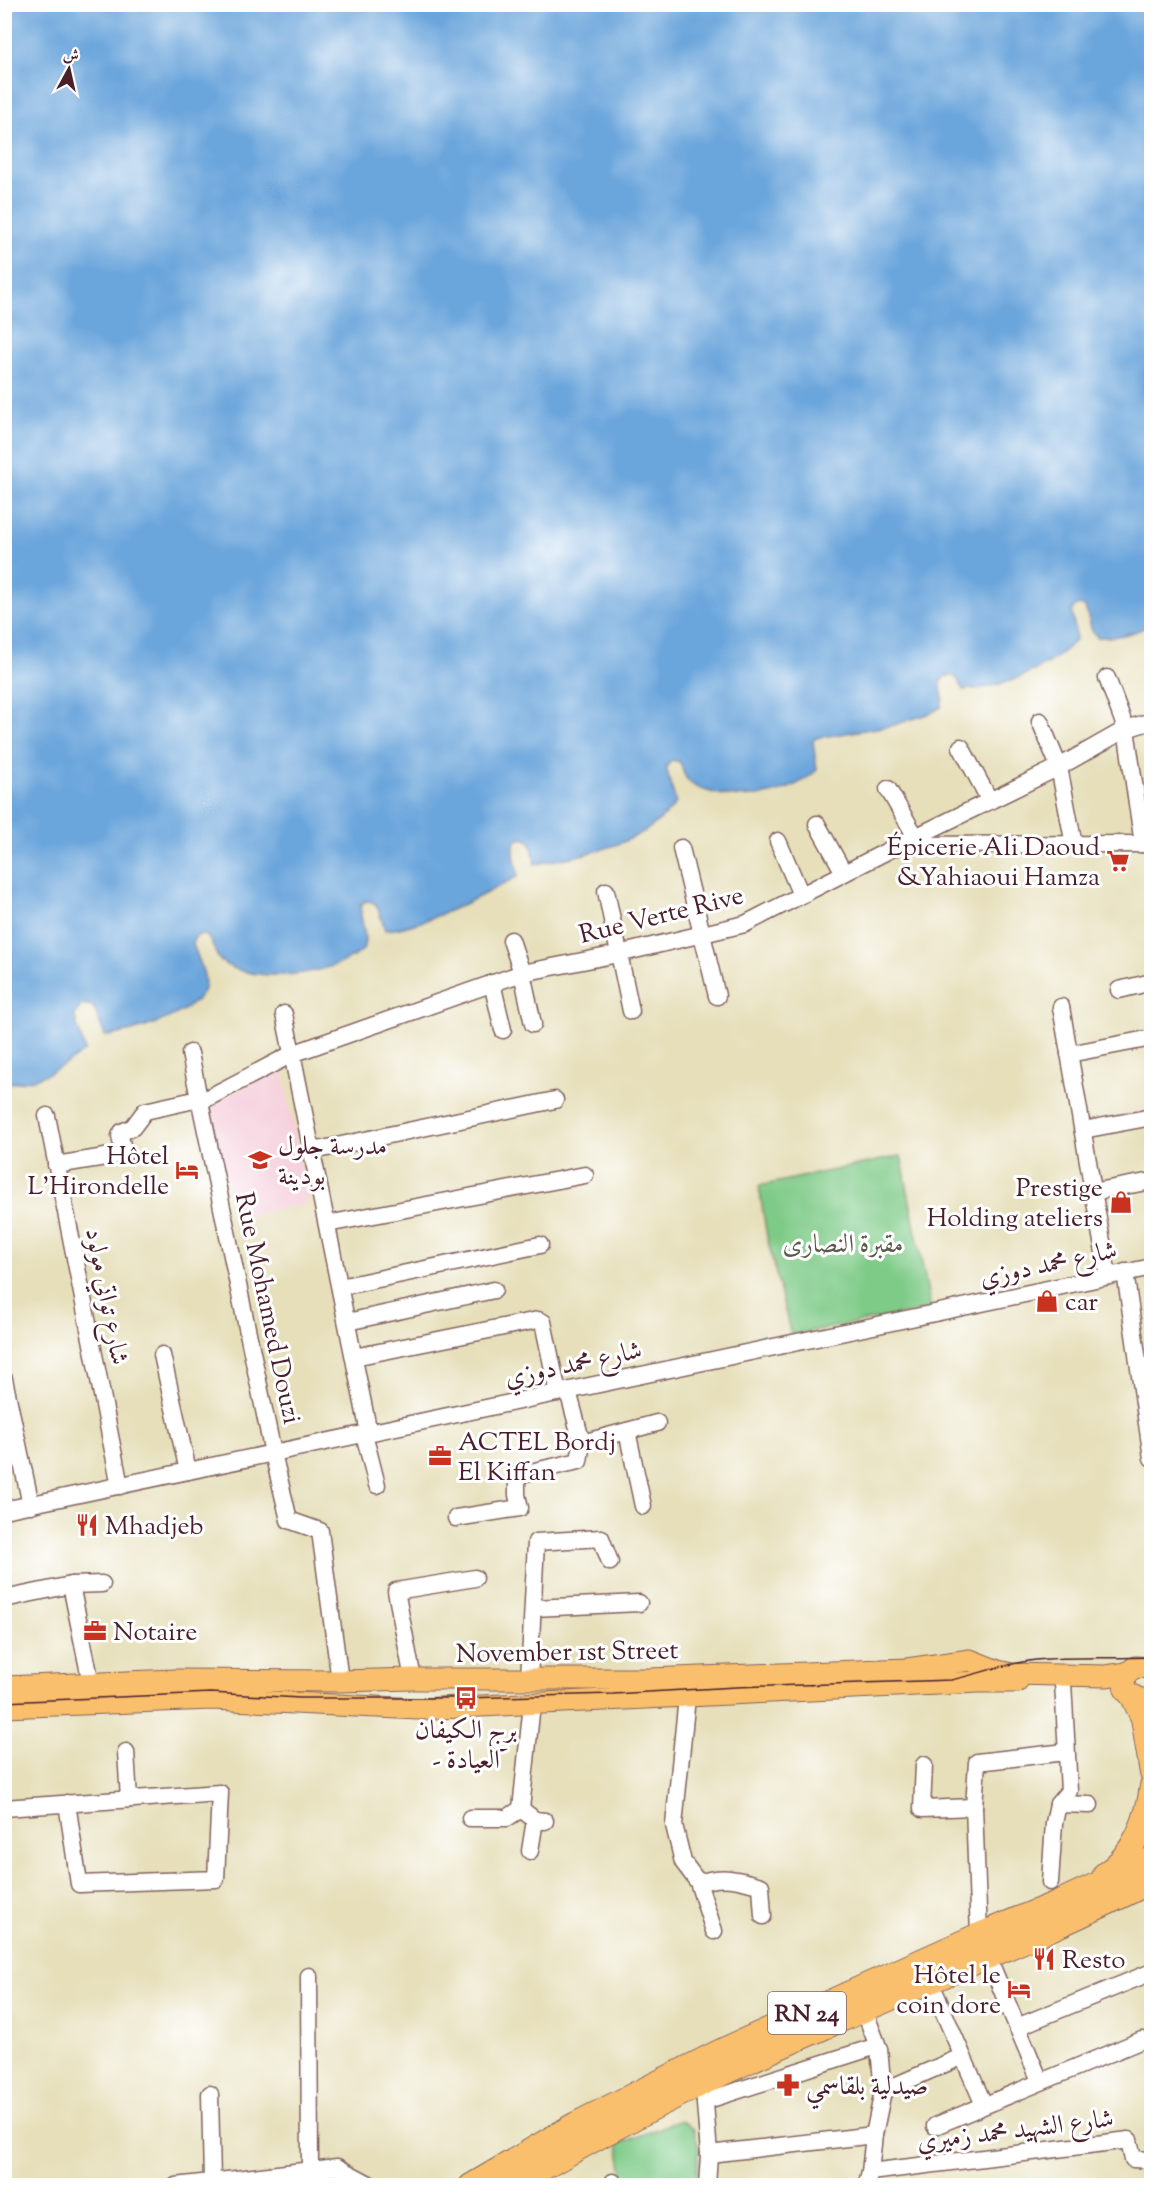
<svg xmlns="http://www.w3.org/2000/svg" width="1156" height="2190" viewBox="0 0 1156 2190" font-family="'Sorts Mill Goudy',Amiri,serif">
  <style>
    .built { fill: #f5cfdb }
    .green { fill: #7eca87; stroke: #647459; stroke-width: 1.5 }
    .water { fill: #6aa5db; stroke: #5a6283; stroke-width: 1.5 }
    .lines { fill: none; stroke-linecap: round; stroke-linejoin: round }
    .minor-casing { stroke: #81625d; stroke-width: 19 }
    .major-casing { stroke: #81625d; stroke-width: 23 }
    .highway-casing { stroke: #81625d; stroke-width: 26 }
    .minor { stroke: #fff; stroke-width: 16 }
    .major { stroke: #f9bf6c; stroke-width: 21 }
    .highway { stroke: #f9bf6c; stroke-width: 24 }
    .tram { stroke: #4a1f2b; stroke-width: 1.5 }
    .labels { text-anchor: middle; stroke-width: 6; stroke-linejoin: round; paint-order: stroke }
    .shield { fill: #fff; stroke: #80626b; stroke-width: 1.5 }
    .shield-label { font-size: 24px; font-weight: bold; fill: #4a1f2b }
    .poi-label { font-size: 26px; fill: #4a1f2b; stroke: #fff; text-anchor: start }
    .street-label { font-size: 26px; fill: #4a1f2b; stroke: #fff }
    .park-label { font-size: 26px; fill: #5c5b4b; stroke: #fff }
  </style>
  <rect width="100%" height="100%" fill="#fff"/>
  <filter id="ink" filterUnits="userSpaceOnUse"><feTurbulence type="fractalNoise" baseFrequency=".0167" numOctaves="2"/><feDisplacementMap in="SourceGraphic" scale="12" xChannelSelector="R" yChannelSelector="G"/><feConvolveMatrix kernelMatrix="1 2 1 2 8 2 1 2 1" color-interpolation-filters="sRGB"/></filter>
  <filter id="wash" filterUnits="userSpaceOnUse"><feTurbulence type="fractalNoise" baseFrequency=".008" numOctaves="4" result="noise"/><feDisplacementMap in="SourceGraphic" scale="24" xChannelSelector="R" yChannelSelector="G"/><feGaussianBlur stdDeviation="1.35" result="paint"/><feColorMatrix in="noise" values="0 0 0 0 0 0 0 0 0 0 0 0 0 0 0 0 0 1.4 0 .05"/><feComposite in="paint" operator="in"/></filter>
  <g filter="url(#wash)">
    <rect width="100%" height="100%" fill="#e6dfba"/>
    <polygon class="built" points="282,1067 308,1203 235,1219 209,1105"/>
    <g class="green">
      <polygon points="901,1156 931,1309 791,1335 767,1237 759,1186"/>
      <polygon points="681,2120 694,2130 699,2149 696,2185 624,2180 618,2144"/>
    </g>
    <path class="water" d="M5,4L1151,5L1152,612L1146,614L1149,625C1134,634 1115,638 1097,637L1092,631L1085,607L1079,605L1074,607L1072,611L1076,639C1050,669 1003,688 963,690L958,680L954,676H946L940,682L943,698L941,707L931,713L894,725L816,738L813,741L817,770C788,796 749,802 711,792C703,790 692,787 687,779C683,775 682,767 680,762L672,760L666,767L676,803C642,847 586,854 535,864C534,857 533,850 531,844C527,836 515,837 514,846C513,855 517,867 518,876C484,895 423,927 385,930L377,906L373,902L366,901L361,904C358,920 369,933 363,950C334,973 275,981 239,970C233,968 223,965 219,959C212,949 210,925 194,938L193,944C197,957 208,976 204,989C194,1015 130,1034 105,1036L94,1008L90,1005H82L74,1015L85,1051C60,1069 36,1083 5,1083Z"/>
  </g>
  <g filter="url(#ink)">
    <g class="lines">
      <g class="minor-casing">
        <g id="minor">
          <polyline points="1107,678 1126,729 1143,844"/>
          <polyline points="1040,721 1059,767 1074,845"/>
          <polyline points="961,747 990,801"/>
          <polyline points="888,789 916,837"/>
          <polyline points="817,824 844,873"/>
          <polyline points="778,841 801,895"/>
          <polyline points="903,845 1152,844"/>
          <polyline points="681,848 717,996"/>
          <polyline points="606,891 631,1011"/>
          <polyline points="511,940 522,973 533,1024"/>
          <polyline points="492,983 503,1030"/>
          <polyline points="1119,990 1152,982"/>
          <polyline points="1061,1007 1108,1276"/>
          <polyline points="284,1014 369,1433"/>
          <polyline points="190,1053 199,1099"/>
          <polyline points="1069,1054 1152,1038"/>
          <polyline points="200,1102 292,1054 522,973 618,954 745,924 899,845 1059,767 1126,729 1152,721"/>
          <polyline points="200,1102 273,1453 289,1520 320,1531 340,1681"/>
          <polyline points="47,1116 120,1486"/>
          <polyline points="1083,1130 1152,1117"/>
          <polyline points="313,1151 555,1100"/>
          <polyline points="56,1165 124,1154 120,1136 122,1132 133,1127 145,1111 199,1099 200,1102"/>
          <polyline points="1092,1192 1152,1181"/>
          <polyline points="327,1224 585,1175"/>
          <polyline points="1125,1272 1152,1458"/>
          <polyline points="340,1287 540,1245"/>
          <polyline points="347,1322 494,1290"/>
          <polyline points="162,1355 188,1471"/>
          <polyline points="354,1357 538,1320 543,1322 558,1393"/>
          <polyline points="4,1379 31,1505"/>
          <polyline points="627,1431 643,1506"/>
          <polyline points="364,1434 377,1485"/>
          <polyline points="582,1443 657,1423"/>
          <polyline points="4,1510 1152,1267"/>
          <polyline points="456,1518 520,1508 517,1495 517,1475 579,1461 582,1443 568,1391"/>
          <polyline points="71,1585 91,1683"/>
          <polyline points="4,1599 71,1585 102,1584"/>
          <polyline points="534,1608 639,1603"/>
          <polyline points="413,1679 396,1591 475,1578"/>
          <polyline points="529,1680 536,1542 601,1538 610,1562"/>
          <polyline points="687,1697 674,1825 683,1862 698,1882 714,1931"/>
          <polyline points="532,1704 521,1809 535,1820 545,1821"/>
          <polyline points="126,1752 129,1799"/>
          <polyline points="924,1765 922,1809 974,1807"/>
          <polyline points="1058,1804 1090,1805"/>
          <polyline points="4,1808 220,1793 216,1879 79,1884 67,1803"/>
          <polyline points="470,1818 507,1818 521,1809"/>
          <polyline points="530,1851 535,1820"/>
          <polyline points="1050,1882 1054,1823 1058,1804 1069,1791 1063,1682"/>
          <path d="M699,1883C721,1875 739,1879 761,1886L763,1916"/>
          <polyline points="979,1935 974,1807 977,1762 1066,1752"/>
          <polyline points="988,1957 1040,2081"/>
          <polyline points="309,1976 310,2169"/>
          <polyline points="930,1981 984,2105"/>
          <polyline points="864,2010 879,2049 883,2091 874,2135 870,2172 866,2186"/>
          <polyline points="1017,2027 1152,1972"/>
          <polyline points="704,2091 709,2154 707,2186"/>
          <polyline points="883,2091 961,2057"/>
          <polyline points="210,2094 212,2180"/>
          <polyline points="705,2101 877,2046"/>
          <polyline points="935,2126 1142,2040 1152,2041"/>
          <polyline points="709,2154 874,2135"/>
          <polyline points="870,2172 1129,2140 1133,2159 1152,2160"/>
          <polyline points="176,2186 337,2167 369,2184"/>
          <polyline points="612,2186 613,2182"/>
        </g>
      </g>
      <g class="major-casing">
        <g id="major">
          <path d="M1152,1668L1135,1667L1127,1673C1118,1694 1133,1700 1152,1699"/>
          <polyline points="4,1687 175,1680 340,1681 413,1679 649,1679 907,1669 970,1660 998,1671 1012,1674 1106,1676 1127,1673"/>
          <polyline points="4,1707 212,1699 419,1709 979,1682 1017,1682"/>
        </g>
      </g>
      <g class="highway-casing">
        <g id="highway">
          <polyline points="1133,1697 1143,1718 1152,1773"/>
          <path d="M1105,1874C1134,1855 1148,1819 1152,1786"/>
          <polyline points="471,2186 576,2124 721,2051 979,1935 1057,1903 1152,1859"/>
          <path d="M512,2186C589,2141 668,2098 749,2061C882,1999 1020,1947 1152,1881"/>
        </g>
      </g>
      <use href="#minor" class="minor"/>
      <use href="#major" class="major"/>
      <use href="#highway" class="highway"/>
      <path class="tram" d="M4,1702L211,1693L300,1698H466L613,1694L736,1687L951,1680C979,1674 1006,1663 1036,1660C1074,1656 1113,1659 1152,1657"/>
    </g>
  </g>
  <defs>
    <g id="supermarket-bare" transform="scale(1.8)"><path d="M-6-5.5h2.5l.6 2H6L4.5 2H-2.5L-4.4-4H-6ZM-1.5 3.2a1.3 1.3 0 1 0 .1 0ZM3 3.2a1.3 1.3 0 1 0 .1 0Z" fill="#c8321e" stroke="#fff" stroke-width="2.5" paint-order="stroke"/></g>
    <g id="school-bare" transform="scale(1.8)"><path d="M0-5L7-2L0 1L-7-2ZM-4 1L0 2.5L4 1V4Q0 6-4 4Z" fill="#c8321e" stroke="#fff" stroke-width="2.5" paint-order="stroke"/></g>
    <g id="hotel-bare" transform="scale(1.8)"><path d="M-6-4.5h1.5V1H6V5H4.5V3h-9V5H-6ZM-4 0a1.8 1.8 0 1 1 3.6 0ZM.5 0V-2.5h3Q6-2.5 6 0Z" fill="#c8321e" stroke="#fff" stroke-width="2.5" paint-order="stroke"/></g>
    <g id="shop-bare" transform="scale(1.8)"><path d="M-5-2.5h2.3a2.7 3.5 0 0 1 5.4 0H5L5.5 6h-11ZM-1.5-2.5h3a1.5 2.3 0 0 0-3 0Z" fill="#c8321e" stroke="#fff" stroke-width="2.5" paint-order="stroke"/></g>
    <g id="office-bare" transform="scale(1.8)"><path d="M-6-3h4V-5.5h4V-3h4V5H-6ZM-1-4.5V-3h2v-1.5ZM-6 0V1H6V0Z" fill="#c8321e" stroke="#fff" stroke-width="2.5" paint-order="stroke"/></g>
    <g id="restaurant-bare" transform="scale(1.8)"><path d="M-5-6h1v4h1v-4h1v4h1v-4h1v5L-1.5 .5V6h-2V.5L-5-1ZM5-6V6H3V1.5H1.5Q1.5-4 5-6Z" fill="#c8321e" stroke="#fff" stroke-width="2.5" paint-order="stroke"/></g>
    <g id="bus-bare" transform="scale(1.8)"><path d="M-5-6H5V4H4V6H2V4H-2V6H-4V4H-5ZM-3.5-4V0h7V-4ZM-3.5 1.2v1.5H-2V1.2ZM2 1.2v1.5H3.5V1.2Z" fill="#c8321e" stroke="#fff" stroke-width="2.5" paint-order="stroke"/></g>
    <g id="pharmacy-bare" transform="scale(1.8)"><path d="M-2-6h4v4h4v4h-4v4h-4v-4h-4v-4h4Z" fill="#c8321e" stroke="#fff" stroke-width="2.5" paint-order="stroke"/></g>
  </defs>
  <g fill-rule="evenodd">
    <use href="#supermarket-bare" x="1118" y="861"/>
    <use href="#school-bare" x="260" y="1160"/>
    <use href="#hotel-bare" x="187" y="1170"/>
    <use href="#shop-bare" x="1121" y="1202"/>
    <use href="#shop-bare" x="1047" y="1301"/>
    <use href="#office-bare" x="440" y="1456"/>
    <use href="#restaurant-bare" x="87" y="1525"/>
    <use href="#office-bare" x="95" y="1631"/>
    <use href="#bus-bare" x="466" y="1698"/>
    <use href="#restaurant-bare" x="1044" y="1959"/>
    <use href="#hotel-bare" x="1019" y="1989"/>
    <use href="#pharmacy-bare" x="788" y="2085"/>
  </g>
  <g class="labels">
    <rect class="shield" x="768" y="1992" width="78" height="42" rx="4.5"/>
    <g class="shield-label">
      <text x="807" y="2021">RN 24</text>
    </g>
    <g class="poi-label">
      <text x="1100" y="855" text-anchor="end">Épicerie Ali Daoud<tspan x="1100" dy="30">&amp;Yahiaoui Hamza</tspan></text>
      <text x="278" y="1154">مدرسة جلول<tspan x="278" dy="30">بودينة</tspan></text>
      <text x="169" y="1164" text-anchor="end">Hôtel<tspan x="169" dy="30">L'Hirondelle</tspan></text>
      <text x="1103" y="1196" text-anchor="end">Prestige<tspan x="1103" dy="30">Holding ateliers</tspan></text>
      <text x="1065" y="1310">car</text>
      <text x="458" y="1450">ACTEL Bordj<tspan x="458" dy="30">El Kiffan</tspan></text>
      <text x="105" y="1534">Mhadjeb</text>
      <text x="113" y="1640">Notaire</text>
      <text x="466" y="1738" text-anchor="middle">برج الكيفان<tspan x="466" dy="30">- العيادة</tspan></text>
      <text x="1062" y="1968">Resto</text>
      <text x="1001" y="1983" text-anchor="end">Hôtel le<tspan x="1001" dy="30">coin dore</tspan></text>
      <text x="806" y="2094">صيدلية بلقاسمي</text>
    </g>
    <g class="street-label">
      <text transform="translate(661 914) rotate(-14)" y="9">Rue Verte Rive</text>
      <text transform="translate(1048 1263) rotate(-12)" y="9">شارع محمد دوزي</text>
      <text transform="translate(108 1296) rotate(79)" y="9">شارع تواتي مولود</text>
      <text transform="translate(269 1308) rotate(78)" y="9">Rue Mohamed Douzi</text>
      <text transform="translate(573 1363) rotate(-12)" y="9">شارع محمد دوزي</text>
      <text transform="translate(567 1651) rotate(-1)" y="9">November 1st Street</text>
      <text transform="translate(1015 2129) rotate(-7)" y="9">شارع الشهيد محمد زميري</text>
    </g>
    <g class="park-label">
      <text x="843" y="1252">مقبرة النصارى</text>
    </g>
  </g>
  <rect width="1156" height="2190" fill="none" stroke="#fff" stroke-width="24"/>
  <g transform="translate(69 69) rotate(8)" stroke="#ffffff" stroke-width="4.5" paint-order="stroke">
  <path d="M0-4.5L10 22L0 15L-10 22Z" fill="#4a1f2b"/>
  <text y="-9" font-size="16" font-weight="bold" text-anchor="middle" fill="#4a1f2b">ش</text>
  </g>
</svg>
